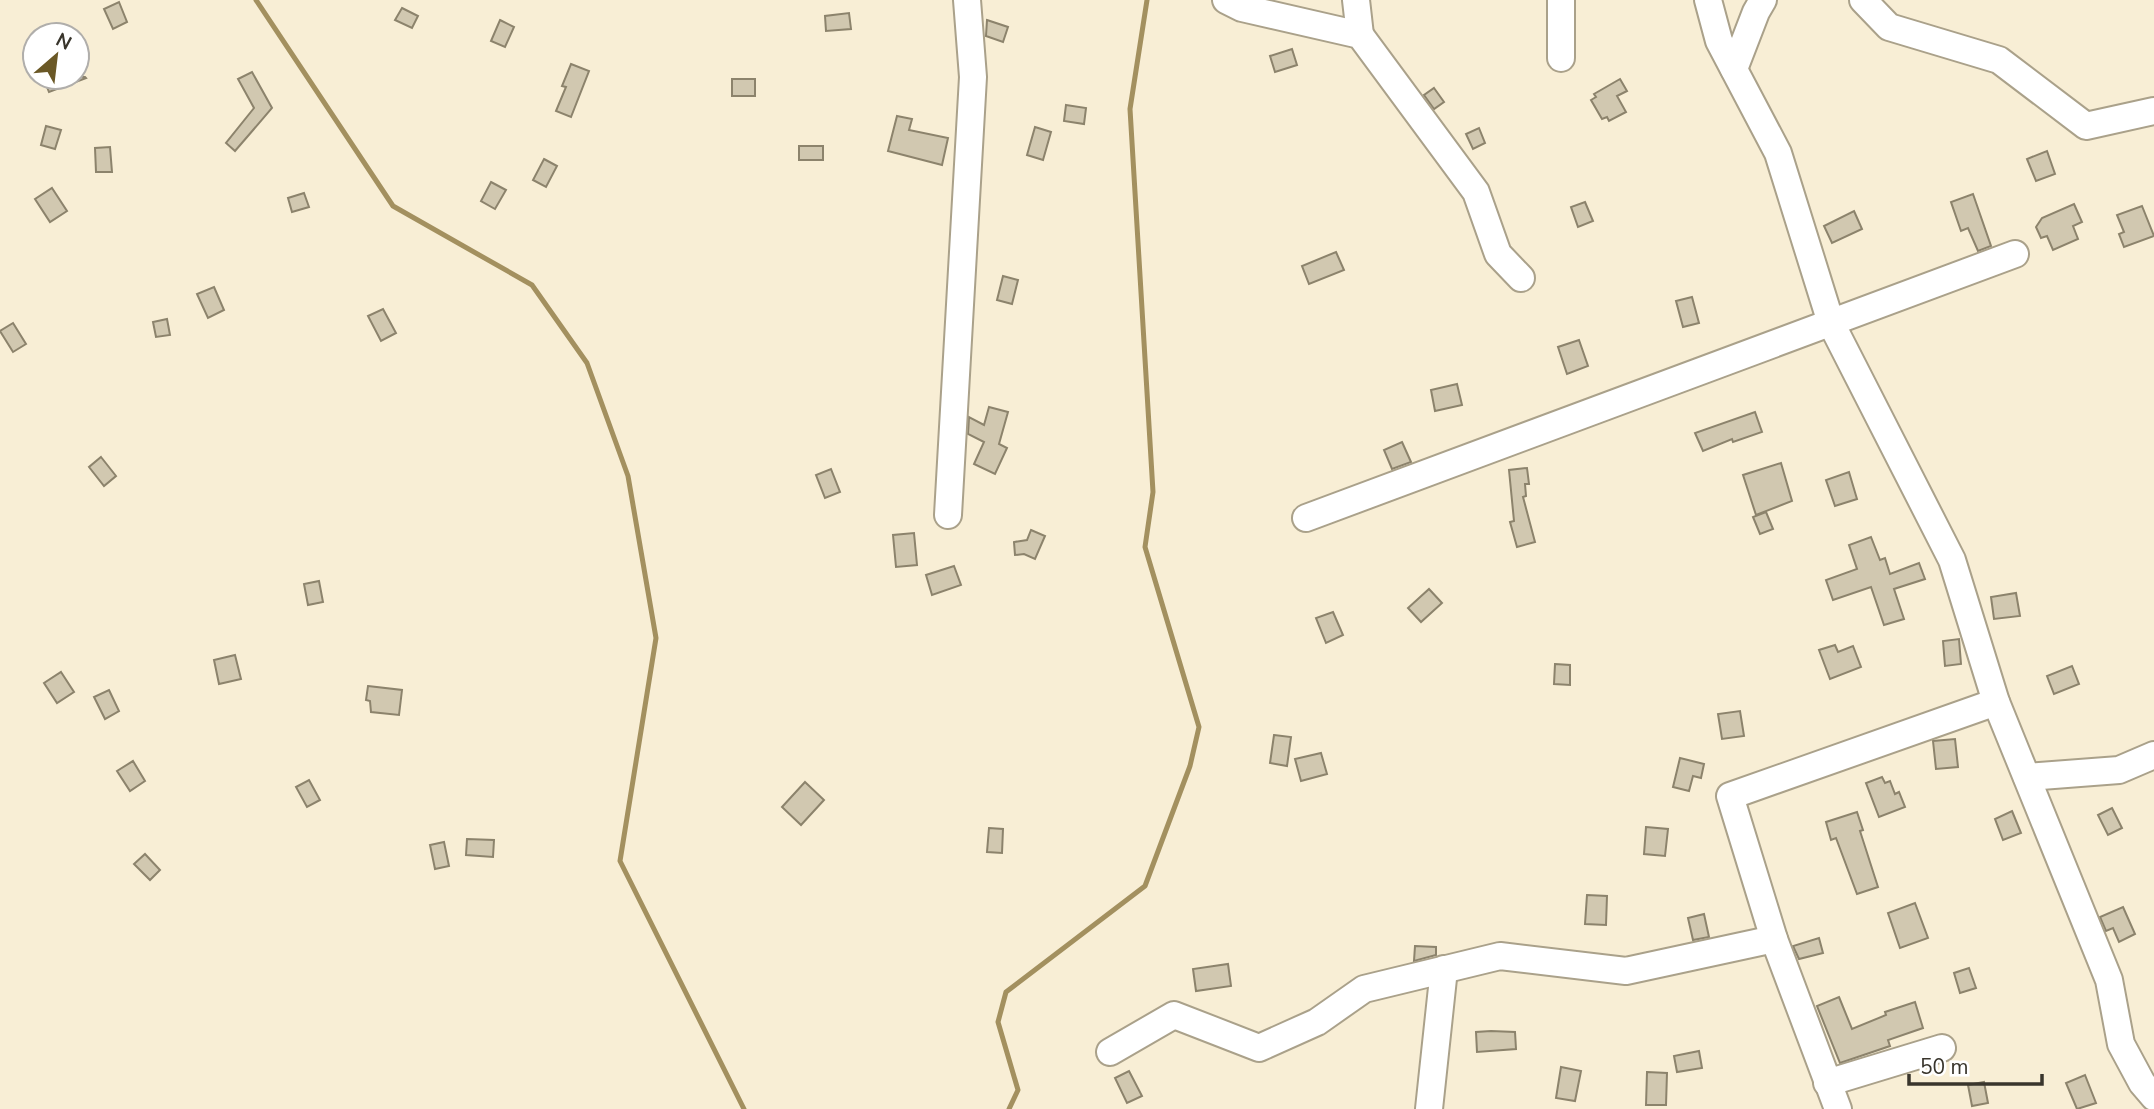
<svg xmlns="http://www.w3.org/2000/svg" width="2154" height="1109" viewBox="0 0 2154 1109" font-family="'Nunito Sans',sans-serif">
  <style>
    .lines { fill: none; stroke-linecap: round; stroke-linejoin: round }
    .stream { stroke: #a3905f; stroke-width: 5 }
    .building { fill: #d1c8b0; stroke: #8c836c; stroke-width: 2 }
    .minor-casing { stroke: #aaa18a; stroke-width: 30 }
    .minor { stroke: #fff; stroke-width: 26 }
  </style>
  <rect width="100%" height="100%" fill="#f8eed5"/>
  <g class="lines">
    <g class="stream">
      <polyline points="256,0 393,206 532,285 587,363 628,476 656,638 620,861 744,1109"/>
      <polyline points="1009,1109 1018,1090 998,1022 1006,992 1145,886 1190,766 1199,727 1145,547 1153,492 1130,109 1147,0"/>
    </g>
  </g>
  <g class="building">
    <polygon points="119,2 127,22 113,29 104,9"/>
    <polygon points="402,8 418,16 412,28 395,20"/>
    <polygon points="849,13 851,29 826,31 825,16"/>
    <polygon points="500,20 514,27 505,47 491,41"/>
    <polygon points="987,20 1008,27 1003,42 986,36"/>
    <polygon points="1292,49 1297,65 1275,72 1270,56"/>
    <polygon points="571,64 589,71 571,117 556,111 566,87 562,86"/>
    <polygon points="252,72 272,108 235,151 226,143 254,108 238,79"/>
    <polygon points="43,77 85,77 86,78 49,92"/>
    <rect x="732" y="79" width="23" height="17"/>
    <polygon points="1620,79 1627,91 1617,96 1626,112 1609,121 1607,117 1602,119 1591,100 1596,97 1594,94"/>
    <polygon points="1434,88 1444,102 1434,109 1424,95"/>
    <polygon points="1066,105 1086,108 1084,124 1064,121"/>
    <polygon points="897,116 912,119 909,130 948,138 942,165 888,151"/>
    <polygon points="46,126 61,130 55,149 41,145"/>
    <polygon points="1035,127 1051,132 1043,160 1027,155"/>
    <polygon points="1479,128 1485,143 1473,149 1466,134"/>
    <rect x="799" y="146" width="24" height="14"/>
    <polygon points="110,147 112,172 96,172 95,148"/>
    <polygon points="2047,151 2055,174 2036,181 2027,159"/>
    <polygon points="544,159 557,166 546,187 533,180"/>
    <polygon points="491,182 506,190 495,209 481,201"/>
    <polygon points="52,188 67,211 50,222 35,199"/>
    <polygon points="304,193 309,207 292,212 288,198"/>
    <polygon points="1973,194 1991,246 1978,251 1968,228 1961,231 1951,202"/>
    <polygon points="1585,202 1593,221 1578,227 1571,207"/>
    <polygon points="2074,204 2082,222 2073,226 2078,239 2053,250 2047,236 2041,238 2036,227 2042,218"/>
    <polygon points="2142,206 2154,236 2124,247 2119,234 2124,232 2117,215"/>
    <polygon points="1854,211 1862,229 1832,243 1824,226"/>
    <polygon points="1336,252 1344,270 1309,284 1302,266"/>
    <polygon points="1003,276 1018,280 1012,304 997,300"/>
    <polygon points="214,287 224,310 208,318 197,294"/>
    <polygon points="1692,297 1699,323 1683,327 1676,301"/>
    <polygon points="383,309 396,333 381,341 368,316"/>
    <polygon points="167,319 170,335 156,337 153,322"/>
    <polygon points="13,323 26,344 13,352 0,331"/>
    <polygon points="1579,340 1588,366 1567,374 1558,347"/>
    <polygon points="1457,384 1462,405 1435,411 1431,390"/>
    <polygon points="989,407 1008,412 999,444 1007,448 995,474 974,464 984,442 968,434 969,417 984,425"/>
    <polygon points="1755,412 1762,432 1733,442 1732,439 1703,451 1695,433"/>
    <polygon points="1402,442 1411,462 1392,469 1384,450"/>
    <polygon points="101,457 116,476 104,486 89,467"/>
    <polygon points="1781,463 1792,501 1756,515 1743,475"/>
    <polygon points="1527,468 1529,484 1525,484 1526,496 1523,497 1535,542 1517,547 1510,522 1514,521 1509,470"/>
    <polygon points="831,469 840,492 825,498 816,475"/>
    <polygon points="1849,472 1857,499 1835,506 1826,480"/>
    <polygon points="1766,512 1773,529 1760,534 1753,517"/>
    <polygon points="1031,530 1045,536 1035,559 1024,554 1015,555 1014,542 1027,540"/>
    <polygon points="914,533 917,565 896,567 893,535"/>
    <polygon points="1871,537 1880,560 1885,558 1890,574 1919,563 1925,579 1894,589 1904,619 1884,625 1871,587 1833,600 1826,580 1857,569 1849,545"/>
    <polygon points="954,566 961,585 932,595 926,575"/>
    <polygon points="319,581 323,602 308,605 304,584"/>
    <polygon points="1429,589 1442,603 1421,622 1408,608"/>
    <polygon points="2016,593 2020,616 1994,619 1991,597"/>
    <polygon points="1333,612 1343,635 1326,643 1316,618"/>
    <polygon points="1959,639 1961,664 1945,666 1943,641"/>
    <polygon points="1835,645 1838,652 1853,646 1861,667 1830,679 1819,650"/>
    <polygon points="235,655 241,679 219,684 214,660"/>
    <polygon points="1555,664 1570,665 1570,685 1554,684"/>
    <polygon points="2072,666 2079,684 2054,694 2047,676"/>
    <polygon points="61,672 74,692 57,703 44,683"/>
    <polygon points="368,686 402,690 399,715 371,712 370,701 366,700"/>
    <polygon points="109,690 119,711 105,719 94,697"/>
    <polygon points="1740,711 1744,736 1722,739 1718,714"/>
    <polygon points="1274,735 1291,737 1287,766 1270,763"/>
    <polygon points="1955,739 1958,767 1936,769 1933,741"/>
    <polygon points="1321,753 1327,774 1301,781 1295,759"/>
    <polygon points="1680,758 1704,764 1701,778 1693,776 1689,791 1673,787"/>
    <polygon points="133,761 145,781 130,791 117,771"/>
    <polygon points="1882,777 1885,783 1890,781 1895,794 1899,792 1905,807 1879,817 1866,783"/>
    <polygon points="309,780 320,800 307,807 296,787"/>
    <polygon points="805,782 824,800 801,825 782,807"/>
    <polygon points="2112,808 2122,828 2108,835 2098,815"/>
    <polygon points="2012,811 2021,833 2003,840 1995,819"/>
    <polygon points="1857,812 1863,830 1860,831 1878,887 1857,894 1836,838 1831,840 1826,822"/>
    <polygon points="1646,827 1668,829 1665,856 1644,854"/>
    <polygon points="989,828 1003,829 1002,853 987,852"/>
    <polygon points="467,839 494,840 493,857 466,855"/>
    <polygon points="444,842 449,866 435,869 430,845"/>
    <polygon points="145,854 160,870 150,880 134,864"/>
    <polygon points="1587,895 1607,896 1606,925 1585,924"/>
    <polygon points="1915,903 1928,938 1900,948 1888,913"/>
    <polygon points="2123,907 2135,934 2119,942 2113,928 2106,931 2100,917"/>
    <polygon points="1704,914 1709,937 1693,940 1688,918"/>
    <polygon points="1819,938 1823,953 1799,959 1793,946"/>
    <polygon points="1415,946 1436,947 1436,955 1414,961"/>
    <polygon points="1228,964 1231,986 1196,991 1193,969"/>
    <polygon points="1969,968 1976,988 1960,993 1954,973"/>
    <polygon points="1839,997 1852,1029 1886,1015 1885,1012 1915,1002 1923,1028 1888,1040 1890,1046 1840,1063 1817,1006"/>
    <polygon points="1491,1031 1515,1032 1516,1049 1477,1052 1476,1032"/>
    <polygon points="1699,1051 1702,1068 1677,1072 1674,1056"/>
    <polygon points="1561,1067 1581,1071 1575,1101 1556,1098"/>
    <polygon points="1129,1071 1142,1096 1127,1103 1115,1078"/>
    <polygon points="1647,1072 1667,1073 1666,1105 1646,1105"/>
    <polygon points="2085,1075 2096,1103 2077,1109 2066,1083"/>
    <polygon points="1984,1082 1988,1103 1972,1106 1968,1085"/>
  </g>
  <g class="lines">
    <g class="minor-casing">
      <g id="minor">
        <polyline points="1226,0 1242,8 1360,35 1476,192 1498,254 1521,278"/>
        <polyline points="1356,0 1360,35"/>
        <polyline points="1708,0 1719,41 1778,153 1831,323 1952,560 1996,702 2109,980 2121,1044 2142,1083 2154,1097"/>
        <polyline points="1863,0 1889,27 1999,60 2086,126 2154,111"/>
        <polyline points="1561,58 1561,0"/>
        <polyline points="1734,69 1756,12 1763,0"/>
        <polyline points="948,515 973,77 967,0"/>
        <polyline points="1306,518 2015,254"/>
        <polyline points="2027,777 2119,770 2154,755"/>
        <polyline points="1110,1052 1174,1015 1259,1048 1317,1022 1364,989 1500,956 1626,971 1774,939"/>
        <polyline points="1827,1083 1942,1048"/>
        <polyline points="1429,1109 1444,969"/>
        <polyline points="1838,1109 1774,939 1730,796 1996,702"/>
      </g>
    </g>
    <use href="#minor" class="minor"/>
  </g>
  <g transform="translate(56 56) rotate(28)"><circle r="33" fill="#ffffff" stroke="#b0aeab" stroke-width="2"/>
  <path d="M0-5L12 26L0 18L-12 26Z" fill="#6a5826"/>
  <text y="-10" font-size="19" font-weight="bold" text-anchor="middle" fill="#39352c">N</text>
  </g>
  <path d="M1909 1074v10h133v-10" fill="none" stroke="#39352c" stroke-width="3.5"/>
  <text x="1920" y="1074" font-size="21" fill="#39352c" stroke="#ffffff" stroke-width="5" paint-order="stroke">50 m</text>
</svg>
